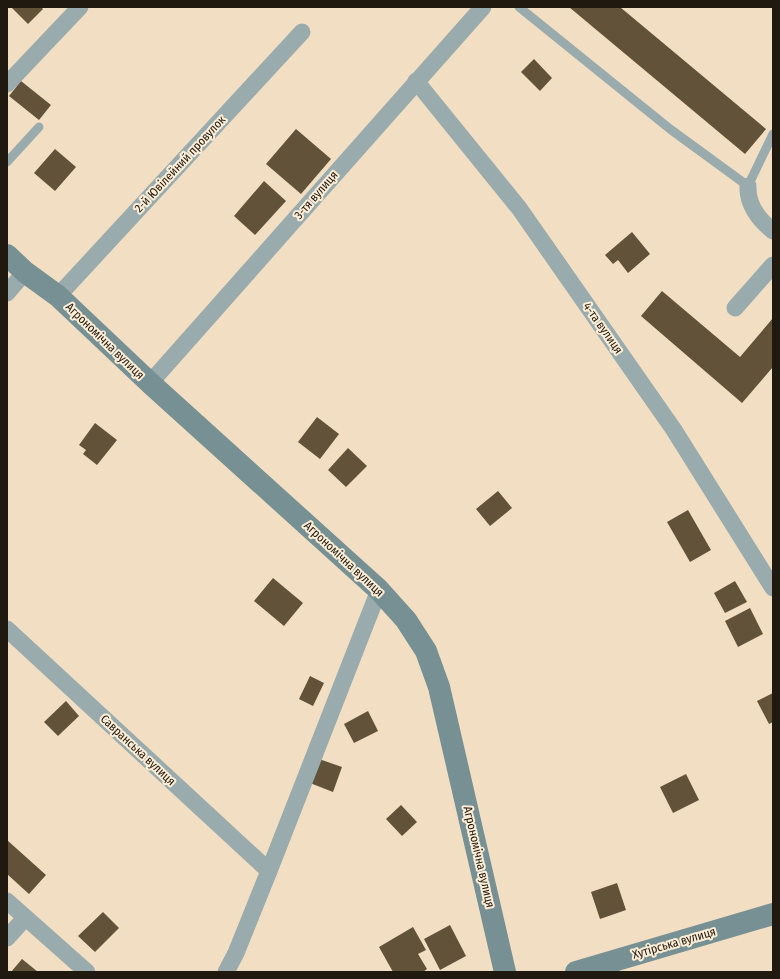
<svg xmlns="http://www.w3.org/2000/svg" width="780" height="979" viewBox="0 0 780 979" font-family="'Fira Sans Condensed',sans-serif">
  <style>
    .building { fill: #625239 }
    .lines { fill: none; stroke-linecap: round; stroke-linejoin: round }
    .lane { stroke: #9aabad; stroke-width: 9 }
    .street { stroke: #9aabad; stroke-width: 17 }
    .secondary { stroke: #769093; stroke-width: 22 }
    .labels { text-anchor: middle; stroke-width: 4; stroke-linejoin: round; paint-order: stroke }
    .street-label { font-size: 12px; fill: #20190f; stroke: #fcedd6 }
  </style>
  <rect width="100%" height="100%" fill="#f2dfc3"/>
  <g class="building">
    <polygon points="11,7 41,7 43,9 28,24"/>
    <polygon points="569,7 620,7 766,129 745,154"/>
    <polygon points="534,59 552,78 540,91 521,72"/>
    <polygon points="21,81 51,105 39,120 9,96"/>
    <polygon points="296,129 331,159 301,194 266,164"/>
    <polygon points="55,149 76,167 55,191 34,173"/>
    <polygon points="264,181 286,201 255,235 234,216"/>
    <polygon points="632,232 650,254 628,273 618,260 613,264 605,255"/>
    <polygon points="662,291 740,357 773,318 773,367 742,403 641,316"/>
    <polygon points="317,417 339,434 320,459 298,442"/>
    <polygon points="95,423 117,440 97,465 83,454 86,450 79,445"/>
    <polygon points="348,448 367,466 346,487 328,470"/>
    <polygon points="498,491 512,508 490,526 476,509"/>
    <polygon points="688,510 711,550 690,562 667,522"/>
    <polygon points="273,578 303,603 284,626 254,601"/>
    <polygon points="735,581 747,602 725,613 714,593"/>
    <polygon points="750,608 763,634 738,647 725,621"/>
    <polygon points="310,676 324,683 313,706 299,699"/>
    <polygon points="773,693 773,722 769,724 757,701"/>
    <polygon points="66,701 79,716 58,736 44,722"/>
    <polygon points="368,711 378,731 354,743 344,724"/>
    <polygon points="319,759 342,767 333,792 310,783"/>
    <polygon points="686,774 699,800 673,813 660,787"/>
    <polygon points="401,805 417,822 402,836 386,819"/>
    <polygon points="7,840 46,875 29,894 7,874"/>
    <polygon points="617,883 626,910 600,919 591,892"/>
    <polygon points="103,912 119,928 95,952 78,936"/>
    <polygon points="450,925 466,956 440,970 424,939"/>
    <polygon points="413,927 426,950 418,954 427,969 423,972 393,972 379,947"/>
    <polygon points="22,959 38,972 11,972"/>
  </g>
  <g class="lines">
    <g class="lane">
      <polyline points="519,7 670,129 748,186 773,134"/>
      <polyline points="7,162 39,127"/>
    </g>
    <g class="street">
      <polyline points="416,81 519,208 674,430 773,588"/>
      <polyline points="7,84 80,7"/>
      <path d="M748,186C747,204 759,220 773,231"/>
      <polyline points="7,293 25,272"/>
      <polyline points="58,296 302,32"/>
      <polyline points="735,308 773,265"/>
      <polyline points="150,383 483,7"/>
      <polyline points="7,629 269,871"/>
      <polyline points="7,901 87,972"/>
      <polyline points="7,938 25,918"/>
      <polyline points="226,972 236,953 269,871 379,590"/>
    </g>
    <g class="secondary">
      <polyline points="7,255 25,272 58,296 150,383 379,590 406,620 426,651 439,687 505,972"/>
      <polyline points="576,972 773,914"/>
    </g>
  </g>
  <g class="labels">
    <g class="street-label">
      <text transform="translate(180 164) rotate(-47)" y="4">2-й Ювілейний провулок</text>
      <text transform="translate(316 195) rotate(-49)" y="4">3-тя вулиця</text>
      <text transform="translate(603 328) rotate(55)" y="4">4-та вулиця</text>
      <text transform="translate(105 341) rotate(44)" y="4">Агрономічна вулиця</text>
      <text transform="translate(344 559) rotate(43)" y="4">Агрономічна вулиця</text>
      <text transform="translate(138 750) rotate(43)" y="4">Савранська вулиця</text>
      <text transform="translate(479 857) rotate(77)" y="4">Агрономічна вулиця</text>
      <text transform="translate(674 943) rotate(-16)" y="4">Хутірська вулиця</text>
    </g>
  </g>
  <rect width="780" height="979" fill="none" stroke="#20190f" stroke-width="16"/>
</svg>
